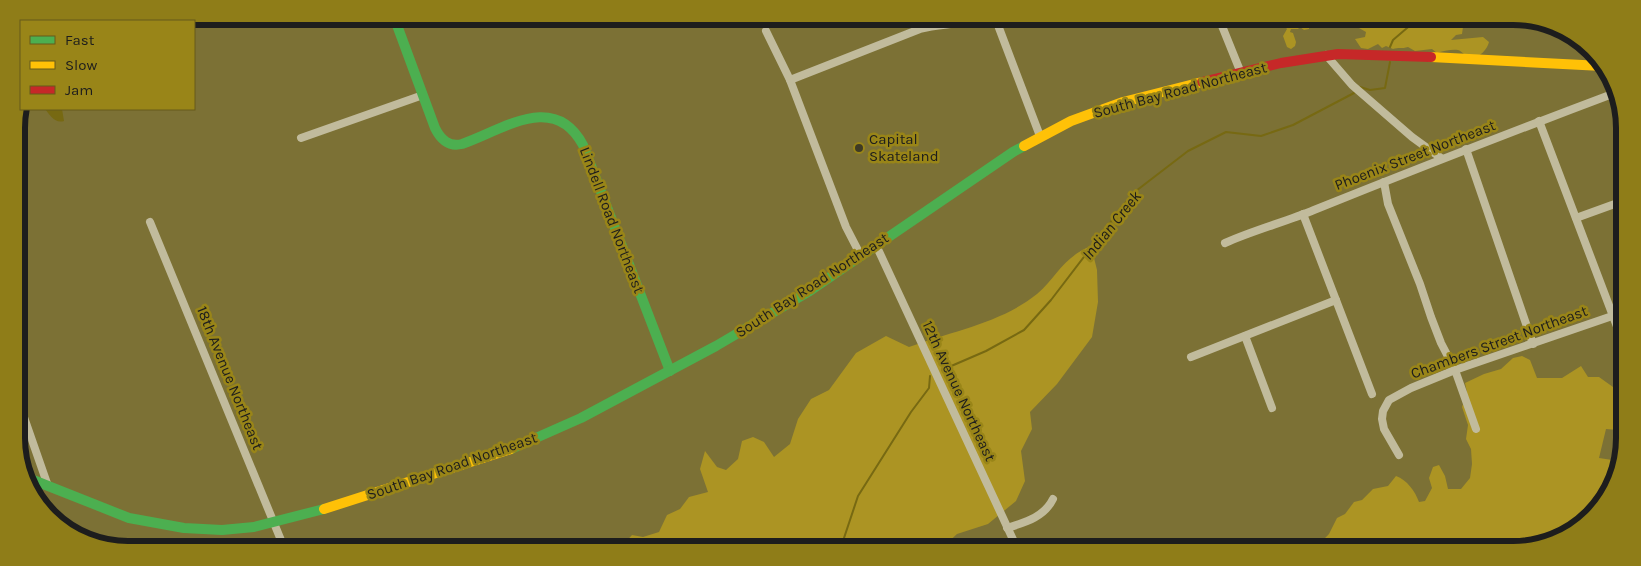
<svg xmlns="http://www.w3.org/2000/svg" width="1641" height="566" viewBox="0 0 1641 566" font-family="Karla,sans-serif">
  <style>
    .green { fill: #ac9423 }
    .water { fill: #776912 }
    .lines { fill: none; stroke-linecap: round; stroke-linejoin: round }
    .stream { stroke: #776912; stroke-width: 2 }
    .street { stroke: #c1bb9c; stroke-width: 8 }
    .fast { stroke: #4caf50; stroke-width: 10 }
    .slow { stroke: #ffc107; stroke-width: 10 }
    .jam { stroke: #c62828; stroke-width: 10 }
    .poi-dot { fill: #3e3a25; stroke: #998518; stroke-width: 2 }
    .labels { text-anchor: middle; stroke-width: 5; stroke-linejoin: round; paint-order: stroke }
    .street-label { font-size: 15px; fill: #1d1d1d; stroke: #998518 }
    .poi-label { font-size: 15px; fill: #1d1d1d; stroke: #998518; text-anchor: start }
    .water-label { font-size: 16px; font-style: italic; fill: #1d1c19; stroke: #998518 }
    .rim { fill: none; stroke: #1d1d1d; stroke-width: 6 }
  </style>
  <rect width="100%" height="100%" fill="#7c7135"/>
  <g class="green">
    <polygon points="1285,21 1322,21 1320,25 1315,28 1309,22 1309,29 1304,30 1300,27 1298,29 1291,29 1290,32 1293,33 1296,42 1295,46 1291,49 1287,47 1283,36 1287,29 1283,24"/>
    <path d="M1360,21L1460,22L1466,23L1463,27L1462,34L1456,35L1451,40L1483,37L1489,42C1487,50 1478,60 1468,57C1465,56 1462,51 1458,50C1452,49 1443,51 1437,53L1432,49L1415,51L1408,47C1402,49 1398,47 1393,49L1386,46L1382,48L1378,44L1368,49L1361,48L1355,39L1365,37L1366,32L1359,28Z"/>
    <path d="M1091,246L1097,270L1098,302L1092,337L1057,384L1030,412L1032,429L1021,451L1025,481L1016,501L988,524L957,534L943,547L622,546L632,535L643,537L659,532L667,515L680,509L689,497L708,492L700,469L705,451L717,467L726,470L738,459L742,441L753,437L764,442L774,457L790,444L798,419L811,399L829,390L856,353L886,336L909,347C952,331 1001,323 1037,294C1058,276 1062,258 1091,246Z"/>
    <path d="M1522,356L1530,360L1537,378H1562L1581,366L1588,377H1599L1620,392V428L1618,430L1606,429L1599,458L1619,461V474L1581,527L1520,550L1299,549L1320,543L1329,534L1337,518L1345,514L1354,502L1362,500L1373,489L1388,486L1396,476C1407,480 1415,491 1419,502L1425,501L1432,488L1429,478L1433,467L1439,465L1445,476L1448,489H1461L1470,478L1472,464L1471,449L1466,439L1468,425L1462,407L1467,392L1465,383L1484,374L1501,369L1513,358Z"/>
  </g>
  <path class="water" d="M45,109H62L64,121C55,124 50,115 45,109Z"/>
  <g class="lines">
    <g class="stream">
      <polyline points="1390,47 1393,40 1414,22"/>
      <polyline points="1360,87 1370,90 1385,88 1390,62"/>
      <polyline points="942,370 986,351 1024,330 1051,300 1132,194 1188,151 1226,132 1261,136 1293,125 1354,93"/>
      <polyline points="841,547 858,496 911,412 929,388 930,376"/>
    </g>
    <g class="street">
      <polyline points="996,20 1040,136"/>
      <polyline points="1220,21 1241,73"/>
      <polyline points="766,31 790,80 846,227 861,256"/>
      <polyline points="1326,55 1352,85 1412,137 1441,158"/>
      <path d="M790,80L920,29C938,24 956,25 974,20"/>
      <polyline points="1539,121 1621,337"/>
      <polyline points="301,138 423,95"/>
      <polyline points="1466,149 1533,344"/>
      <polyline points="1384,182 1388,204 1420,284 1431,317 1441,343 1455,370 1476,429"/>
      <polyline points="1303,214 1372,394"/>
      <polyline points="1576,218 1623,201"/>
      <polyline points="150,222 283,545"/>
      <path d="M1225,243C1254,230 1285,222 1314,210C1414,170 1514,131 1615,93"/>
      <polyline points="876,245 1017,548"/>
      <polyline points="1245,336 1272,408"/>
      <polyline points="1191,357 1336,300"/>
      <polyline points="18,400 48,486"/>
      <polyline points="1399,455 1384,429 1382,419 1383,411 1389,400 1411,388 1455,370 1621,313"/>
      <path d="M1007,528C1026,522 1044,517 1053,499"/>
    </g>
    <g class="fast">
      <path d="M394,17L435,128C441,140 449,147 462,144C503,130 554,91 583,145L670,371"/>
      <polyline points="511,449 581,418 716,346 808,292 1013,152 1024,146"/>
      <polyline points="28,478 129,518 184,528 222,530 254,527 324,509"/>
    </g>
    <g class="slow">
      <polyline points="1431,57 1602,66"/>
      <polyline points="1024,146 1071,121 1123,102 1202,82"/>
      <polyline points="324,509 511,449"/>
    </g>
    <polyline class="jam" points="1202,82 1281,63 1338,54 1431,57"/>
  </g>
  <circle class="poi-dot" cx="859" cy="148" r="5"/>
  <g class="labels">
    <g class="street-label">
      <text transform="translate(1180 90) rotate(-15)" y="5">South Bay Road Northeast</text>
      <text transform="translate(1415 155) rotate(-21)" y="5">Phoenix Street Northeast</text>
      <text transform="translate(612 220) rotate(69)" y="5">Lindell Road Northeast</text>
      <text transform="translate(812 285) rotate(-33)" y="5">South Bay Road Northeast</text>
      <text transform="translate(1499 342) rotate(-20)" y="5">Chambers Street Northeast</text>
      <text transform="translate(230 378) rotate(68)" y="5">18th Avenue Northeast</text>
      <text transform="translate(959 391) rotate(65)" y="5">12th Avenue Northeast</text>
      <text transform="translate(452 466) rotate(-19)" y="5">South Bay Road Northeast</text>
    </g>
    <g class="poi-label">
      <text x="869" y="144">Capital<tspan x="869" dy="17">Skateland</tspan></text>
    </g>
    <g class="water-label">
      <text transform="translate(1111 225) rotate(-51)" y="6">Indian Creek</text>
    </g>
  </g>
  <path d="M0 0H1641V566H0ZM128 25H1513A103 103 0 0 1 1616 128V438A103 103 0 0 1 1513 541H128A103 103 0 0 1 25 438V128A103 103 0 0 1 128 25Z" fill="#8f7d18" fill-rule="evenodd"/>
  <path class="rim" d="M128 25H1513A103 103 0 0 1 1616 128V438A103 103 0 0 1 1513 541H128A103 103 0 0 1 25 438V128A103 103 0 0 1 128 25Z"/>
  <rect x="20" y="20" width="175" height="90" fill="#998518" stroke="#675b1a"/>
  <rect x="30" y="36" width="25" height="8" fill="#4caf50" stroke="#675b1a"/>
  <text x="65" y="45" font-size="15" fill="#1d1d1d">Fast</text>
  <rect x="30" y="61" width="25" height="8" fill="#ffc107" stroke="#675b1a"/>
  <text x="65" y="70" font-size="15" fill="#1d1d1d">Slow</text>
  <rect x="30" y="86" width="25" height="8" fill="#c62828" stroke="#675b1a"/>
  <text x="65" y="95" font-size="15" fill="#1d1d1d">Jam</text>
</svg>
